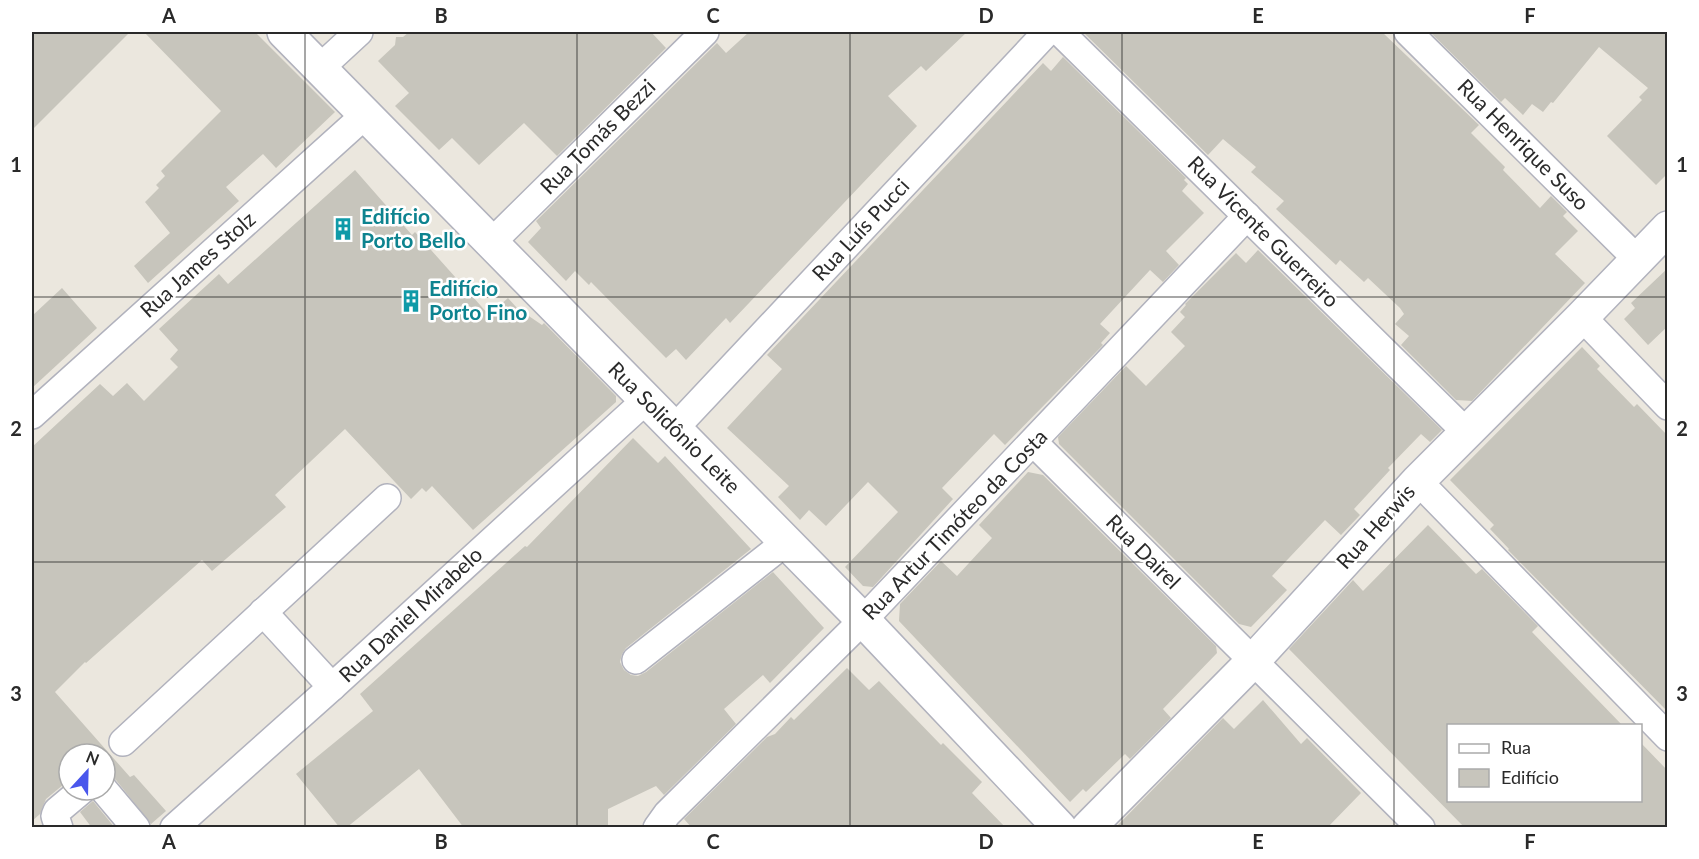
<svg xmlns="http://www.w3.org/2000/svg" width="1699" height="859" viewBox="0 0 1699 859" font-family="Lato,sans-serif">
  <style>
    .building { fill: #c7c5bc }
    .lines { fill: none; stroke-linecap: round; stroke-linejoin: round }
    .minor-casing { stroke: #b1b2bd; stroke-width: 30 }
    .secondary-casing { stroke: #b1b2bd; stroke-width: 36 }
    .minor { stroke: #fff; stroke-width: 27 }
    .secondary { stroke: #fff; stroke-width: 33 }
    .grid { fill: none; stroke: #2a2a2a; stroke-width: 1.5; stroke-opacity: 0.55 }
    .labels { text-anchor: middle; stroke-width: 5; stroke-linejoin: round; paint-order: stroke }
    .street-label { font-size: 21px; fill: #2a2a2a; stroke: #fff }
    .culture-label { font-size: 21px; font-weight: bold; fill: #0d838f; stroke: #fff; text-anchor: start }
    .neatline { fill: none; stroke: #2a2a2a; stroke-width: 2 }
    .grid-label { font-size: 20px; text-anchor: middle; font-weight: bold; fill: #2a2a2a }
  </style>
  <rect width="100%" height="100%" fill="#ebe7de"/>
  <g class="building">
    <polygon points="32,32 130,32 32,130"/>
    <polygon points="144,32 255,32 335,112 276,168 263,154 226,187 239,201 148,283 134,266 170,233 145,202 159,188 156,185 165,176 161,171 221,111"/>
    <polygon points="409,32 651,32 666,48 557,156 524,123 479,165 452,138 439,150 395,106 409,93 378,61 395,45 396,37 403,37"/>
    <polygon points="749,32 967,32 926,71 921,66 888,96 917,126 730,323 726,318 686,360 676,349 666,358 591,282 589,285 575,271 566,281 528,242 541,228 536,221 717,43 726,53"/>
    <polygon points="1087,32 1382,32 1479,125 1471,133 1505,167 1503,170 1540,208 1551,196 1567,212 1563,216 1578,231 1555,254 1585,283 1472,401 1456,400 1401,345 1409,336 1395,324 1404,314 1400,308 1368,278 1364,282 1340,260 1336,265 1276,209 1284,201 1251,172 1256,167 1223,139 1208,155 1085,34"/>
    <polygon points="1434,32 1668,32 1668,173 1656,185 1607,136 1642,100 1639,97 1648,88 1599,47 1553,103 1551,102 1543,112 1532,104 1523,115 1505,98 1501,102 1432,34"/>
    <polygon points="1063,57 1186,178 1184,180 1188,184 1182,191 1204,213 1166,251 1179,265 1163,282 1150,270 1100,324 1110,333 1101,343 1103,345 1005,445 994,434 942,488 953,499 873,587 863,586 845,567 898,512 868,482 826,526 809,510 800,520 778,497 789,486 727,428 782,369 767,355 1043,63 1051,71"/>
    <polygon points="355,170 412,235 415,232 489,315 508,298 517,308 542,325 544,323 616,396 616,402 473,530 432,486 426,492 422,488 411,499 345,429 275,495 286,507 212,571 202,560 86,663 85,662 55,692 130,777 134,775 166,811 151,824 116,780 105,775 105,754 69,754 69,780 46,799 40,814 32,821 32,447 100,384 113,396 127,383 144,401 178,367 170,359 178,350 159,329 219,274 228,284"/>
    <polygon points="1258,250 1442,430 1430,442 1421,434 1388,468 1390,470 1354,509 1360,515 1341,535 1325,520 1306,540 1272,576 1287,590 1251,627 1239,624 1059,444 1058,437 1126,366 1146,386 1185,346 1171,332 1185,317 1180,312 1186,305 1185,304 1236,253 1246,263"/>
    <polygon points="1668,268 1668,326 1648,345 1624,319 1635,308 1631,303"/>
    <polygon points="62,288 97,328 32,388 32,316"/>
    <polygon points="1582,347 1600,366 1597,369 1634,407 1637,404 1668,436 1668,712 1508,550 1509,549 1490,529 1494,525 1450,480"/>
    <polygon points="633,438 658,463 665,456 751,549 626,648 622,654 620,662 624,670 631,675 638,676 646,672 773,572 824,628 770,683 763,675 724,709 736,724 664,795 656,786 608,809 608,828 464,828 419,769 346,828 340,828 296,774 373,711 360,694 525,546 527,547"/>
    <polygon points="1028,472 1043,475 1216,646 1217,653 1163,709 1171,718 1130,759 1125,754 1086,792 1083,789 1070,802 899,621 900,604 941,561 957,576 992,538 979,525"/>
    <polygon points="1428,525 1476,574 1482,569 1538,626 1532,632 1623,726 1449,726 1449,801 1641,801 1641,743 1668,771 1668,828 1465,828 1289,649 1353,580 1363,591"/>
    <polygon points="847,668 869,690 879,681 941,745 943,743 982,782 972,793 1006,828 692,828 684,819 767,737 775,734 791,717 794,720"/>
    <polygon points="1263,700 1301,744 1307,738 1361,793 1327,828 1115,828 1223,718 1234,729"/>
    <polygon points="93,801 115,828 92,828 80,812"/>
  </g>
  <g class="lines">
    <g class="minor-casing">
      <g id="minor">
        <polyline points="1060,32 1466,432"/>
        <polyline points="1408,32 1637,259"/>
        <polyline points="320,68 359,32"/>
        <polyline points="491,243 705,32"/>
        <polyline points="1582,317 1668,406"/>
        <polyline points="32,415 365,115"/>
        <polyline points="675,428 1047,32"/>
        <polyline points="1033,442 1421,828"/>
        <polyline points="1418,481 1668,737"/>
        <polyline points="263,612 332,687"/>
        <polyline points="636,660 786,542"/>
        <polyline points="123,742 387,498"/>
        <polyline points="104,790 136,828"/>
        <polyline points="59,828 55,816 57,811 82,790"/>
        <polyline points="174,828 332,687 646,400"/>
        <polyline points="657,828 667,814 863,620 1247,216"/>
      </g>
    </g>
    <g class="secondary-casing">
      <g id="secondary">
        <polyline points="284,32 863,620 1060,828"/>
        <polyline points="1088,828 1253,661 1418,481 1582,317 1668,228"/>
      </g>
    </g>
    <use href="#minor" class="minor"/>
    <use href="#secondary" class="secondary"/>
  </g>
  <path class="grid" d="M305,32V828M577,32V828M850,32V828M1122,32V828M1394,32V828M32,297H1668M32,562H1668"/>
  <defs>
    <g id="building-bare" transform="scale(1.8)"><path d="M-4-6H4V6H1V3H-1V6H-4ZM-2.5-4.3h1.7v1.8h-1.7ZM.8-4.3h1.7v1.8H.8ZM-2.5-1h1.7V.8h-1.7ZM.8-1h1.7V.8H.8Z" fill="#0f9aa8" stroke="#fff" stroke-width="2.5" paint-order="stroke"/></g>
  </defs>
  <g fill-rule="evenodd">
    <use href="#building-bare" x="343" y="229"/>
    <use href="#building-bare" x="411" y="301"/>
  </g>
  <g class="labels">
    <g class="street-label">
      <text transform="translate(598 137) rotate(-45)" y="7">Rua Tomás Bezzi</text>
      <text transform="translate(1523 145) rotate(45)" y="7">Rua Henrique Suso</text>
      <text transform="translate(861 230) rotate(-47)" y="7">Rua Luís Pucci</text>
      <text transform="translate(1263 232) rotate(45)" y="7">Rua Vicente Guerreiro</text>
      <text transform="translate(198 265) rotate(-42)" y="7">Rua James Stolz</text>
      <text transform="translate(674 428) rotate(45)" y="7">Rua Solidônio Leite</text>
      <text transform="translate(955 525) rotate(-46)" y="7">Rua Artur Timóteo da Costa</text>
      <text transform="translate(1376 527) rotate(-48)" y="7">Rua Herwis</text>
      <text transform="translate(1143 552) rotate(45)" y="7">Rua Dairel</text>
      <text transform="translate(411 615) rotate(-43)" y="7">Rua Daniel Mirabelo</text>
    </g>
    <g class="culture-label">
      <text x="361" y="224">Edifício<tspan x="361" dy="24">Porto Bello</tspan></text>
      <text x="429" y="296">Edifício<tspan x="429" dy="24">Porto Fino</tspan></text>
    </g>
  </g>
  <rect width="1699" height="859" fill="none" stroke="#ffffff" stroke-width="66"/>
  <rect x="1447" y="724" width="195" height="78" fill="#ffffff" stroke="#aaaaaa" stroke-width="1.5"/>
  <rect x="1459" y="744" width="30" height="9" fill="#ffffff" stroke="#aaaaaa" stroke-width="1.5"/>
  <text x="1501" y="754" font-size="18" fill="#2a2a2a">Rua</text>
  <rect x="1459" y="769" width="30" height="18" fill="#c7c5bc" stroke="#aaaaaa" stroke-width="1.5"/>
  <text x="1501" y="784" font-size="18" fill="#2a2a2a">Edifício</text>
  <g transform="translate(87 772) rotate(22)"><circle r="28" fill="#ffffff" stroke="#aaaaaa" stroke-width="1.5"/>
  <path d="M0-4.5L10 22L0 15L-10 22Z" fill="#4a57ec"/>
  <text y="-9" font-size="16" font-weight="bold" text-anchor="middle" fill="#2a2a2a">N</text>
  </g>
  <rect x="33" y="33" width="1633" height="793" class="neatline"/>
  <g class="grid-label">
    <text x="169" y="23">A</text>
    <text x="441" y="23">B</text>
    <text x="713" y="23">C</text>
    <text x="986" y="23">D</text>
    <text x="1258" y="23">E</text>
    <text x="1530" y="23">F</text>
    <text x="16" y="172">1</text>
    <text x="1682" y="172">1</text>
    <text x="16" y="436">2</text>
    <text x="1682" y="436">2</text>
    <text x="16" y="701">3</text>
    <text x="1682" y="701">3</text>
    <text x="169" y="849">A</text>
    <text x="441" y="849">B</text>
    <text x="713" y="849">C</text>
    <text x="986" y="849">D</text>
    <text x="1258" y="849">E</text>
    <text x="1530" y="849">F</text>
  </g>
</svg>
